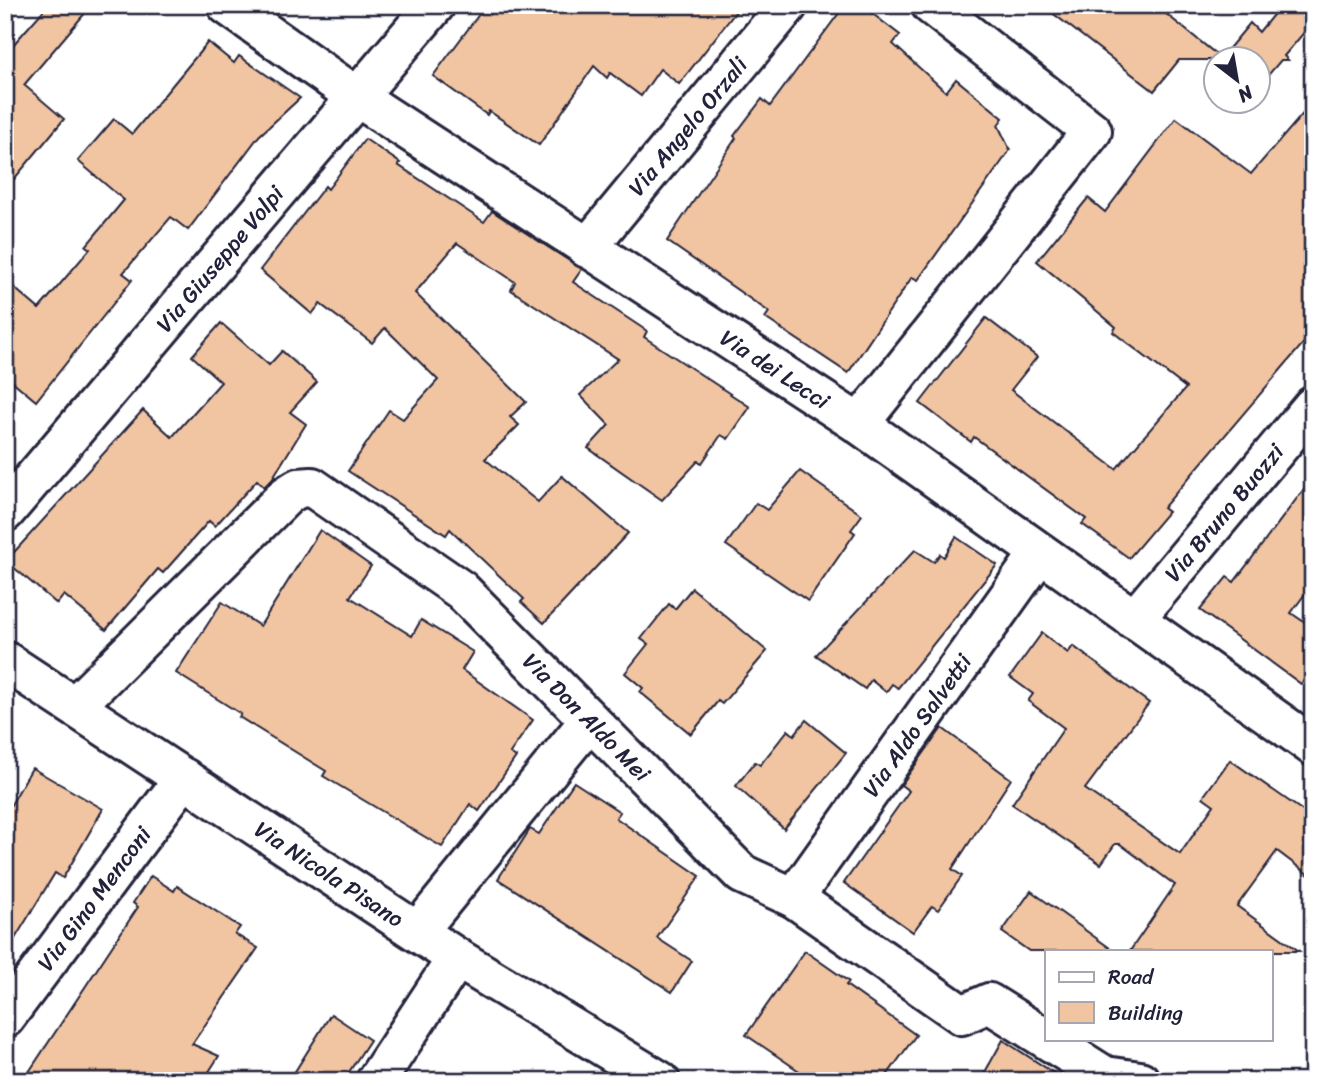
<svg xmlns="http://www.w3.org/2000/svg" width="1318" height="1086" viewBox="0 0 1318 1086" font-family="Sriracha,sans-serif">
  <style>
    .building { fill: #f2c5a2; stroke: #22223b; stroke-width: 2 }
    .lines { fill: none; stroke-linecap: round; stroke-linejoin: round }
    .street-casing { stroke: #22223b; stroke-width: 44 }
    .secondary-casing { stroke: #22223b; stroke-width: 44 }
    .street { stroke: #fff; stroke-width: 38 }
    .secondary { stroke: #fff; stroke-width: 38 }
    .labels { text-anchor: middle; stroke-width: 6; stroke-linejoin: round; paint-order: stroke }
    .street-label { font-size: 23px; fill: #22223b; stroke: #fff }
  </style>
  <rect width="100%" height="100%" fill="#fff"/>
  <filter id="ink" filterUnits="userSpaceOnUse"><feTurbulence type="fractalNoise" baseFrequency=".0143" numOctaves="2"/><feDisplacementMap in="SourceGraphic" scale="14" xChannelSelector="R" yChannelSelector="G"/><feConvolveMatrix kernelMatrix="1 2 1 2 8 2 1 2 1" color-interpolation-filters="sRGB"/></filter>
  <g filter="url(#ink)">
    <g class="building">
      <polygon points="48,5 92,5 24,85 64,119 5,190 5,54"/>
      <polygon points="486,5 741,5 679,84 660,69 641,96 610,73 607,78 594,66 539,145 489,111 487,115 433,76"/>
      <polygon points="845,5 861,5 900,35 893,44 946,92 956,79 1003,118 998,125 1010,150 918,280 912,277 848,373 765,318 769,312 667,241 736,138 734,136 762,99 770,106"/>
      <polygon points="1042,5 1155,5 1221,58 1250,23 1259,32 1281,5 1313,5 1313,22 1284,56 1288,60 1281,60 1258,87 1258,60 1179,60 1154,91"/>
      <polygon points="208,42 234,63 239,56 300,98 259,136 188,230 171,217 123,273 132,280 36,401 5,375 5,280 39,309 90,249 86,246 124,200 78,161 114,119 132,134"/>
      <polygon points="1313,102 1313,332 1163,508 1168,512 1129,558 1082,524 1086,519 974,437 971,442 920,403 986,318 1037,357 1011,390 1116,469 1186,388 1113,332 1116,327 1037,261 1088,198 1105,212 1176,118 1251,174"/>
      <polygon points="365,139 400,163 398,165 484,222 492,211 582,269 573,282 647,331 644,337 750,407 728,439 721,435 702,463 698,461 662,500 588,448 609,425 580,395 618,359 511,290 515,282 457,243 415,293 526,402 510,417 519,425 485,459 538,502 562,476 628,533 544,623 521,602 524,599 450,529 446,535 348,471 389,410 403,419 438,380 385,328 372,343 320,304 312,314 260,270 325,186 328,189"/>
      <polygon points="221,323 269,365 282,351 317,382 290,412 306,424 272,479 264,487 257,480 215,526 209,521 163,573 158,569 106,630 64,595 57,604 6,561 143,410 172,437 221,382 192,356"/>
      <polygon points="800,471 862,515 851,530 855,533 808,601 726,545 756,503 767,510"/>
      <polygon points="1313,477 1313,583 1291,613 1313,628 1313,668 1301,684 1200,610 1227,577 1234,582"/>
      <polygon points="320,530 371,566 350,597 412,636 421,620 473,652 462,670 533,720 510,753 516,757 479,811 470,804 442,847 323,776 326,771 239,717 241,714 176,673 222,602 260,626"/>
      <polygon points="956,537 997,565 898,688 892,684 886,692 871,680 865,689 816,655 915,550 934,562 940,554 944,557"/>
      <polygon points="692,588 767,651 722,704 718,701 691,734 640,692 643,688 625,673 648,644 641,639 669,604 675,609"/>
      <polygon points="1042,633 1068,653 1073,646 1149,703 1085,789 1180,854 1214,805 1203,797 1230,760 1313,818 1313,878 1277,851 1237,906 1299,951 1130,951 1175,885 1120,844 1115,844 1101,864 1012,804 1064,728 1028,701 1033,694 1010,677"/>
      <polygon points="806,720 846,753 784,829 736,786 755,762 760,765 788,730 794,735"/>
      <polygon points="942,728 1011,779 952,869 962,876 938,910 932,906 913,932 844,883 909,791 901,785"/>
      <polygon points="32,768 103,809 63,878 55,873 5,955 5,815"/>
      <polygon points="574,782 620,812 616,818 700,876 657,938 692,961 672,992 498,879 530,829 539,834"/>
      <polygon points="151,876 174,891 177,886 240,927 235,934 258,948 192,1044 219,1056 203,1081 23,1081 138,907 133,903"/>
      <polygon points="1031,891 1114,951 1029,951 1002,932"/>
      <polygon points="805,951 849,982 846,985 916,1035 883,1081 814,1081 746,1035"/>
      <polygon points="331,1014 370,1040 343,1081 289,1081"/>
      <polygon points="1003,1040 1066,1081 980,1081"/>
    </g>
    <g class="lines">
      <g class="street-casing">
        <g id="street">
          <path id="s1" d="M227,5L357,97L859,424L1313,746"/>
          <path id="s2" d="M587,248L788,5"/>
          <polyline points="859,424 1092,131 931,5"/>
          <path id="s3" d="M5,512L435,5"/>
          <path id="s4" d="M1134,620L1313,406"/>
          <path id="s5" d="M75,706L287,495L298,488L312,487L461,590L742,874L794,898L962,1015L989,1003L1105,1076L1140,1081"/>
          <path id="s6" d="M794,898L1039,554"/>
          <polyline points="418,931 589,721"/>
          <path id="s7" d="M5,1018L184,778"/>
          <polyline points="376,1081 457,958"/>
        </g>
      </g>
      <g class="secondary-casing">
        <g id="secondary">
          <path id="s8" d="M5,661L457,958L660,1081"/>
        </g>
      </g>
      <use href="#street" class="street"/>
      <use href="#secondary" class="secondary"/>
    </g>
  </g>
  <g class="labels">
    <g class="street-label">
      <text dy="8" stroke="none"><textPath href="#s2" startOffset="158">Via Angelo Orzali</textPath></text>
      <text dy="8" stroke="none"><textPath href="#s3" startOffset="332">Via Giuseppe Volpi</textPath></text>
      <text dy="8" stroke="none"><textPath href="#s1" startOffset="658">Via dei Lecci</textPath></text>
      <text dy="8" stroke="none"><textPath href="#s4" startOffset="140">Via Bruno Buozzi</textPath></text>
      <text dy="8" stroke="none"><textPath href="#s5" startOffset="686">Via Don Aldo Mei</textPath></text>
      <text dy="8" stroke="none"><textPath href="#s6" startOffset="212">Via Aldo Salvetti</textPath></text>
      <text dy="8" stroke="none"><textPath href="#s8" startOffset="388">Via Nicola Pisano</textPath></text>
      <text dy="8" stroke="none"><textPath href="#s7" startOffset="149">Via Gino Menconi</textPath></text>
    </g>
  </g>
  <rect width="1318" height="1086" fill="none" stroke="#fff" stroke-width="28"/>
  <rect x="14" y="14" width="1290" height="1058" fill="none" stroke="#22223b" stroke-width="2.5" filter="url(#ink)"/>
  <rect x="1045" y="950" width="228" height="91" fill="#ffffff" stroke="#a7a7b1" stroke-width="2"/>
  <rect x="1059" y="972" width="35" height="10" fill="#ffffff" stroke="#a7a7b1" stroke-width="2"/>
  <text x="1108" y="984" font-size="21" fill="#22223b">Road</text>
  <rect x="1059" y="1002" width="35" height="21" fill="#f2c5a2" stroke="#a7a7b1" stroke-width="2"/>
  <text x="1108" y="1020" font-size="21" fill="#22223b">Building</text>
  <g transform="translate(1237 80) rotate(149)"><circle r="33" fill="#ffffff" stroke="#a7a7b1" stroke-width="2"/>
  <path d="M0-5L12 26L0 18L-12 26Z" fill="#22223b"/>
  <text y="-10" font-size="19" font-weight="bold" text-anchor="middle" fill="#22223b">N</text>
  </g>
</svg>
